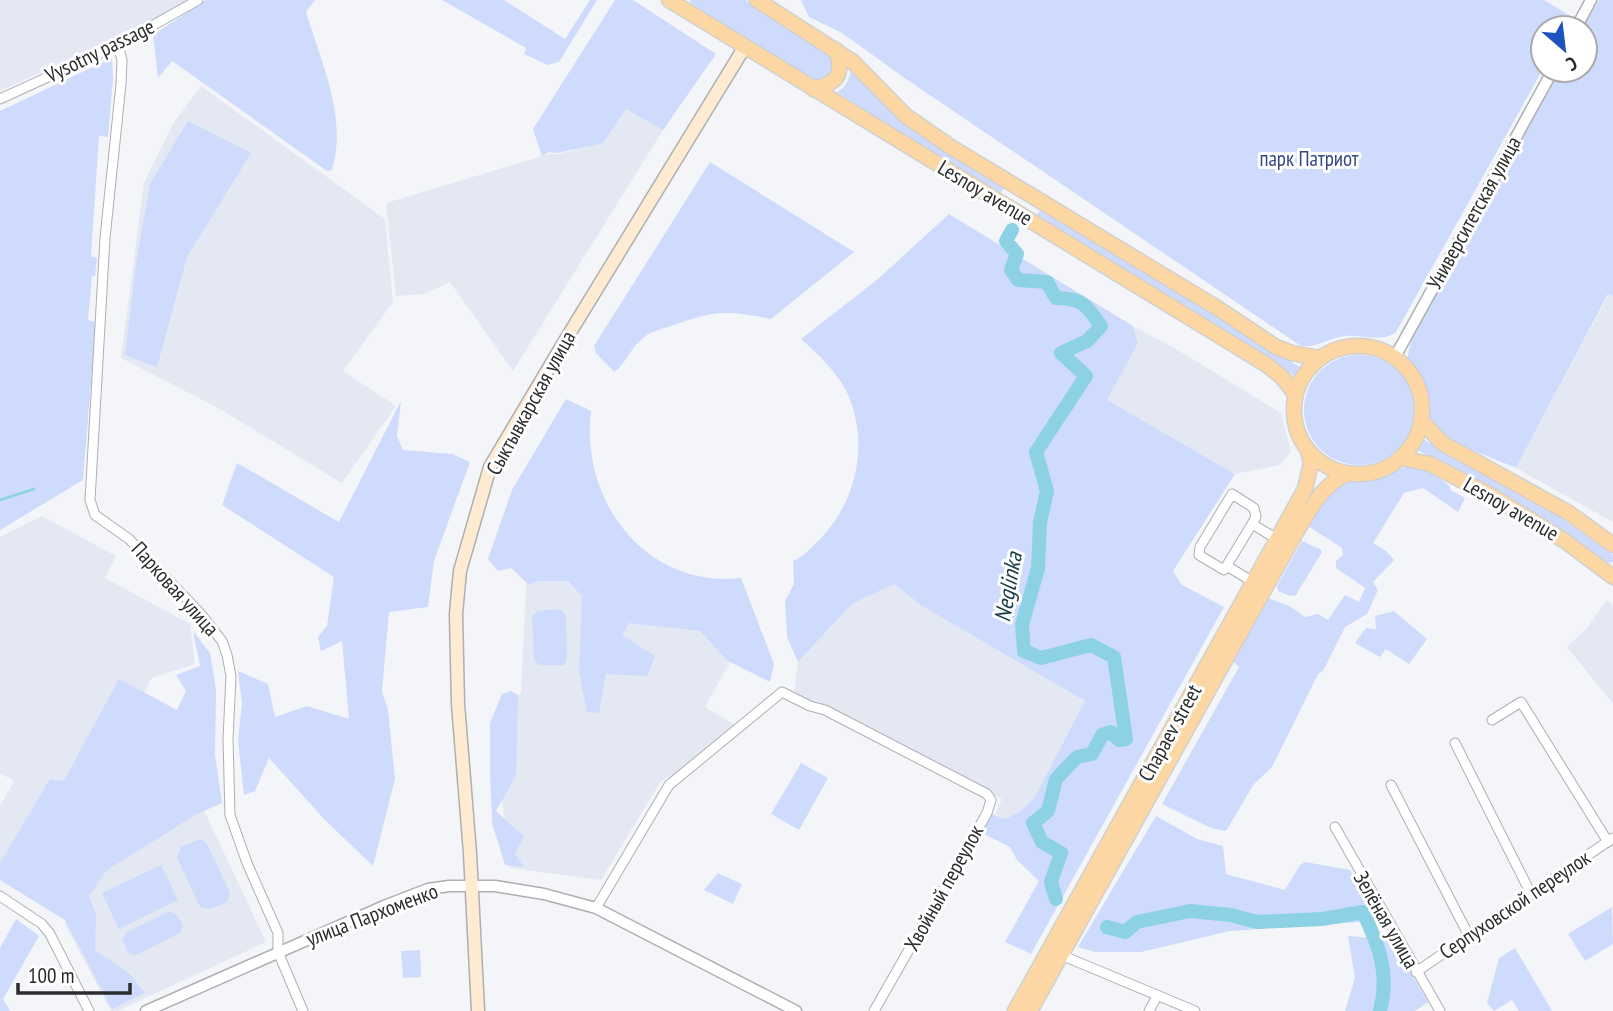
<svg xmlns="http://www.w3.org/2000/svg" width="1613" height="1011" viewBox="0 0 1613 1011" font-family="'PT Sans Narrow',sans-serif">
  <style>
    .built { fill: #e4e8f3 }
    .green { fill: #cedbfc }
    .lines { fill: none; stroke-linecap: round; stroke-linejoin: round }
    .stream { stroke: #8cd2e4; stroke-width: 2.5 }
    .river { stroke: #8cd2e4; stroke-width: 14 }
    .minor-casing { stroke: #adafb2; stroke-width: 11 }
    .tertiary-casing { stroke: #adafb2; stroke-width: 13 }
    .secondary-casing { stroke: #adafb2; stroke-width: 15 }
    .primary-casing { stroke: #d0d0d1; stroke-width: 17 }
    .minor { stroke: #fff; stroke-width: 9 }
    .tertiary { stroke: #fff; stroke-width: 10 }
    .secondary { stroke: #feebd1; stroke-width: 12 }
    .primary { stroke: #fdd7a3; stroke-width: 14 }
    .labels { text-anchor: middle; stroke-width: 6; stroke-linejoin: round; paint-order: stroke }
    .street-label { font-size: 21px; fill: #2a2b2c; stroke: #fff }
    .park-label { font-size: 21px; fill: #364785; stroke: #fff }
    .water-label { font-size: 23px; font-style: italic; fill: #1a3c45; stroke: #fff }
  </style>
  <rect width="100%" height="100%" fill="#f4f5f9"/>
  <g class="built">
    <polygon points="0,0 191,0 129,33 0,91"/>
    <polygon points="201,86 385,219 393,302 343,371 396,406 342,483 218,408 121,358 144,183 173,124"/>
    <polygon points="626,108 663,130 513,371 450,282 425,294 396,296 386,203 549,154 557,154 601,144"/>
    <polygon points="1609,294 1613,296 1613,522 1516,468"/>
    <polygon points="1133,326 1176,349 1281,413 1291,451 1280,465 1235,474 1107,400 1138,343"/>
    <polygon points="42,516 116,556 105,578 190,624 195,664 152,678 139,701 0,877 0,806 14,781 0,773 0,537"/>
    <polygon points="527,568 575,574 740,644 705,707 735,725 681,771 661,781 601,880 510,868 494,735 521,692"/>
    <polygon points="894,584 922,606 1085,701 1034,798 1019,812 1005,819 995,814 1002,799 794,694 798,662 852,604"/>
    <polygon points="1607,600 1613,606 1613,704 1567,647 1587,628"/>
    <polygon points="202,806 266,942 117,1011 111,1011 65,924 103,866"/>
  </g>
  <g class="green">
    <path d="M206,0H315L306,12C321,62 348,118 332,170L327,171L172,61L158,78L153,35Z"/>
    <polygon points="442,0 504,0 565,39 590,0 597,0 559,62 548,65 524,54 526,48"/>
    <polygon points="615,0 633,0 716,54 663,130 626,109 602,144 556,153 549,152 542,156 533,129"/>
    <polygon points="690,0 745,0 834,53 839,66 830,79 817,81 692,6"/>
    <path d="M801,0H1544L1572,17L1566,28H1543V69L1396,332C1382,343 1362,334 1345,336C1329,338 1316,348 1301,346L906,79L842,33L809,17Z"/>
    <path d="M1599,0H1613V296L1608,294L1516,468C1494,458 1442,442 1430,420C1427,414 1425,393 1422,383C1419,376 1413,372 1410,365C1405,354 1411,343 1415,333L1560,70H1585V28H1583Z"/>
    <polygon points="112,58 113,79 108,137 99,136 91,256 97,258 95,276 92,276 88,320 96,322 83,480 0,530 0,111"/>
    <path d="M851,67L906,120L1004,188L999,196L837,92C848,86 849,79 851,67Z"/>
    <polygon points="188,121 251,153 187,257 157,367 125,355 136,264 150,184"/>
    <path d="M710,162L854,252L771,319C726,310 714,310 671,326C660,329 649,332 641,340C630,349 625,365 614,372L596,353L594,346Z"/>
    <polygon points="1043,206 1303,369 1297,378 1241,340 1037,215"/>
    <path d="M949,214L1133,326L1138,343L1107,400L1235,474L1173,571L1182,585L1224,607L1031,954L1005,942L1039,881L1017,860L1010,847L980,832L989,813L1005,819L1019,812L1034,798L1085,701L922,606L894,584L852,604L798,662L787,637L785,601L794,584L793,561C802,557 807,552 814,545C853,509 869,453 851,402C842,376 821,357 801,339L878,279Z"/>
    <circle cx="1359" cy="410" r="55"/>
    <path d="M566,399L591,411C580,501 646,589 741,578L774,664L770,682L728,661L700,631L629,623L622,635L655,656L647,676L606,674L599,713L587,712L579,672L582,596L568,581H539L529,585L511,568L498,571L488,559L512,490Z"/>
    <polygon points="401,401 397,436 403,450 452,454 470,462 434,561 428,607 389,612 382,691 388,710 395,779 373,866 324,819 269,758 255,791 244,795 238,741 242,703 238,671 268,684 275,717 307,706 349,719 342,641 321,651 318,637 327,626 334,577 222,505 237,463 339,522"/>
    <polygon points="1423,439 1550,510 1613,555 1613,562 1608,563 1551,522 1486,485 1417,450"/>
    <path d="M1416,467L1430,472L1450,486V490L1465,498L1458,512L1423,488L1404,493L1373,543L1386,551L1394,560L1373,582L1378,590L1367,614L1345,627L1323,671L1318,674L1272,767L1254,784L1226,831L1211,828L1162,804L1239,667L1233,661L1268,598L1291,607L1305,617L1318,614L1328,620L1345,595L1359,602L1365,588L1336,568V561L1343,555L1342,548L1308,526C1317,510 1324,495 1341,486L1342,481L1380,479L1403,468Z"/>
    <polygon points="1302,541 1320,549 1322,552 1296,595 1290,596 1278,591 1277,586"/>
    <polygon points="560,609 566,615 567,659 564,665 539,665 534,660 532,616 537,611"/>
    <polygon points="1394,611 1427,639 1409,664 1386,649 1380,657 1355,643 1366,628 1376,629 1375,616"/>
    <polygon points="193,631 210,653 216,690 215,755 222,803 197,814 107,870 89,896 96,915 95,950 130,974 145,993 112,1009 65,920 0,880 0,863 50,779 64,781 119,679 177,710 186,691 176,675 200,666"/>
    <polygon points="511,691 518,695 516,776 496,811 524,837 515,854 524,867 505,865 492,823 490,770 490,723 502,694"/>
    <polygon points="801,763 828,778 799,830 771,814"/>
    <polygon points="1156,816 1197,839 1223,846 1226,874 1285,890 1300,865 1305,862 1350,870 1376,916 1373,921 1230,931 1141,952 1095,952 1078,947"/>
    <polygon points="198,840 203,840 207,844 230,893 227,902 211,909 200,907 177,857 181,847"/>
    <polygon points="161,865 178,900 119,929 102,893"/>
    <polygon points="718,873 742,884 733,904 704,890"/>
    <polygon points="1612,907 1613,944 1585,961 1568,934"/>
    <polygon points="170,911 177,915 183,925 180,933 136,955 129,954 122,939 127,932"/>
    <polygon points="16,919 39,936 3,999 10,1011 0,1011 0,948"/>
    <polygon points="1348,936 1374,938 1393,942 1428,1002 1415,1011 1345,1011 1355,978"/>
    <polygon points="1515,948 1552,1011 1519,1011 1512,1000 1494,1011 1487,1003 1499,958"/>
    <polygon points="420,950 421,977 403,978 401,951"/>
  </g>
  <g class="lines">
    <polyline class="stream" points="0,500 34,489"/>
    <g class="river">
      <path d="M1012,230L1006,241L1017,254L1011,270L1018,280L1047,282L1056,298C1083,298 1087,306 1101,326L1087,341L1061,353L1086,376L1036,452L1047,491L1040,523L1038,568L1022,625L1024,651L1041,658L1091,645L1114,657L1126,739L1119,740L1111,732L1102,735L1092,754L1077,757L1056,779L1048,811L1033,823L1042,842L1061,853L1051,882L1056,899"/>
      <path d="M1107,927L1125,932L1137,922L1190,911L1231,915L1257,922L1322,919L1363,912C1379,946 1390,974 1380,1011"/>
    </g>
    <g class="minor-casing">
      <g id="minor">
        <polyline points="118,45 122,60 121,84 105,238 90,500 95,515 129,539 200,613 222,641 227,655 231,676 228,739 230,815 247,863 278,933 278,952 303,1011"/>
        <polyline points="0,99 118,45 198,0"/>
        <polyline points="1252,524 1256,517 1254,508 1232,494 1200,547 1199,555 1224,570 1252,524 1277,539"/>
        <polyline points="1227,566 1253,582"/>
        <polyline points="1492,720 1521,702 1608,842"/>
        <polyline points="1455,743 1531,894"/>
        <polyline points="1391,785 1469,936"/>
        <polyline points="1335,827 1440,1011"/>
        <polyline points="0,896 42,924 50,934 89,1011"/>
        <polyline points="596,908 669,785 782,692 810,706 825,710 987,794 991,800 987,813 874,1011"/>
        <polyline points="1061,955 1195,1011"/>
        <polyline points="1416,972 1613,838"/>
        <polyline points="1149,1011 1157,996"/>
      </g>
    </g>
    <g class="tertiary-casing">
      <g id="tertiary">
        <polyline points="1576,28 1591,0"/>
        <polyline points="1395,357 1553,70"/>
        <polyline points="146,1011 384,906 428,889 449,886 495,886 544,894 596,908 796,1011"/>
      </g>
    </g>
    <g class="secondary-casing">
      <polyline id="secondary" points="478,1011 470,853 458,704 456,614 460,571 490,467 563,344 744,48"/>
    </g>
    <g class="primary-casing">
      <g id="primary">
        <polyline points="669,0 1267,365 1282,377 1295,394"/>
        <polyline points="757,0 853,62 906,116 951,147 1219,309 1276,347 1292,353 1319,358"/>
        <path d="M813,89C838,83 844,75 836,50"/>
        <circle cx="1358" cy="410" r="64"/>
        <polyline points="1422,421 1442,443 1569,513 1613,545"/>
        <polyline points="1401,458 1430,464 1492,496 1565,541 1613,577"/>
        <polyline points="1015,1011 1305,489 1311,463 1308,451"/>
        <path d="M1030,1011L1298,529C1312,507 1322,485 1347,474"/>
      </g>
    </g>
    <use href="#minor" class="minor"/>
    <use href="#tertiary" class="tertiary"/>
    <use href="#secondary" class="secondary"/>
    <use href="#primary" class="primary"/>
  </g>
  <g class="labels">
    <g class="street-label">
      <text transform="translate(100 51) rotate(-26)" y="7">Vysotny passage</text>
      <text transform="translate(985 193) rotate(31)" y="7">Lesnoy avenue</text>
      <text transform="translate(1474 213) rotate(-61)" y="7">Университетская улица</text>
      <text transform="translate(531 403) rotate(-61)" y="7">Сыктывкарская улица</text>
      <text transform="translate(1511 509) rotate(30)" y="7">Lesnoy avenue</text>
      <text transform="translate(175 589) rotate(48)" y="7">Парковая улица</text>
      <text transform="translate(1170 733) rotate(-61)" y="7">Chapaev street</text>
      <text transform="translate(944 888) rotate(-61)" y="7">Хвойный переулок</text>
      <text transform="translate(1515 905) rotate(-34)" y="7">Серпуховской переулок</text>
      <text transform="translate(372 915) rotate(-21)" y="7">улица Пархоменко</text>
      <text transform="translate(1386 920) rotate(60)" y="7">Зелёная улица</text>
    </g>
    <g class="park-label">
      <text x="1309" y="166">парк Патриот</text>
    </g>
    <g class="water-label">
      <text transform="translate(1008 587) rotate(-80)" y="8">Neglinka</text>
    </g>
  </g>
  <g transform="translate(1564 49) rotate(152)"><circle r="33" fill="#ffffff" stroke="#aaaaab" stroke-width="2"/>
  <path d="M0-5L12 26L0 18L-12 26Z" fill="#1d53bf"/>
  <text y="-10" font-size="19" font-weight="bold" text-anchor="middle" fill="#2a2b2c">С</text>
  </g>
  <path d="M18 983v10h112v-10" fill="none" stroke="#2a2b2c" stroke-width="3.5"/>
  <text x="28" y="983" font-size="21" fill="#2a2b2c" stroke="#ffffff" stroke-width="5" paint-order="stroke">100 m</text>
</svg>
